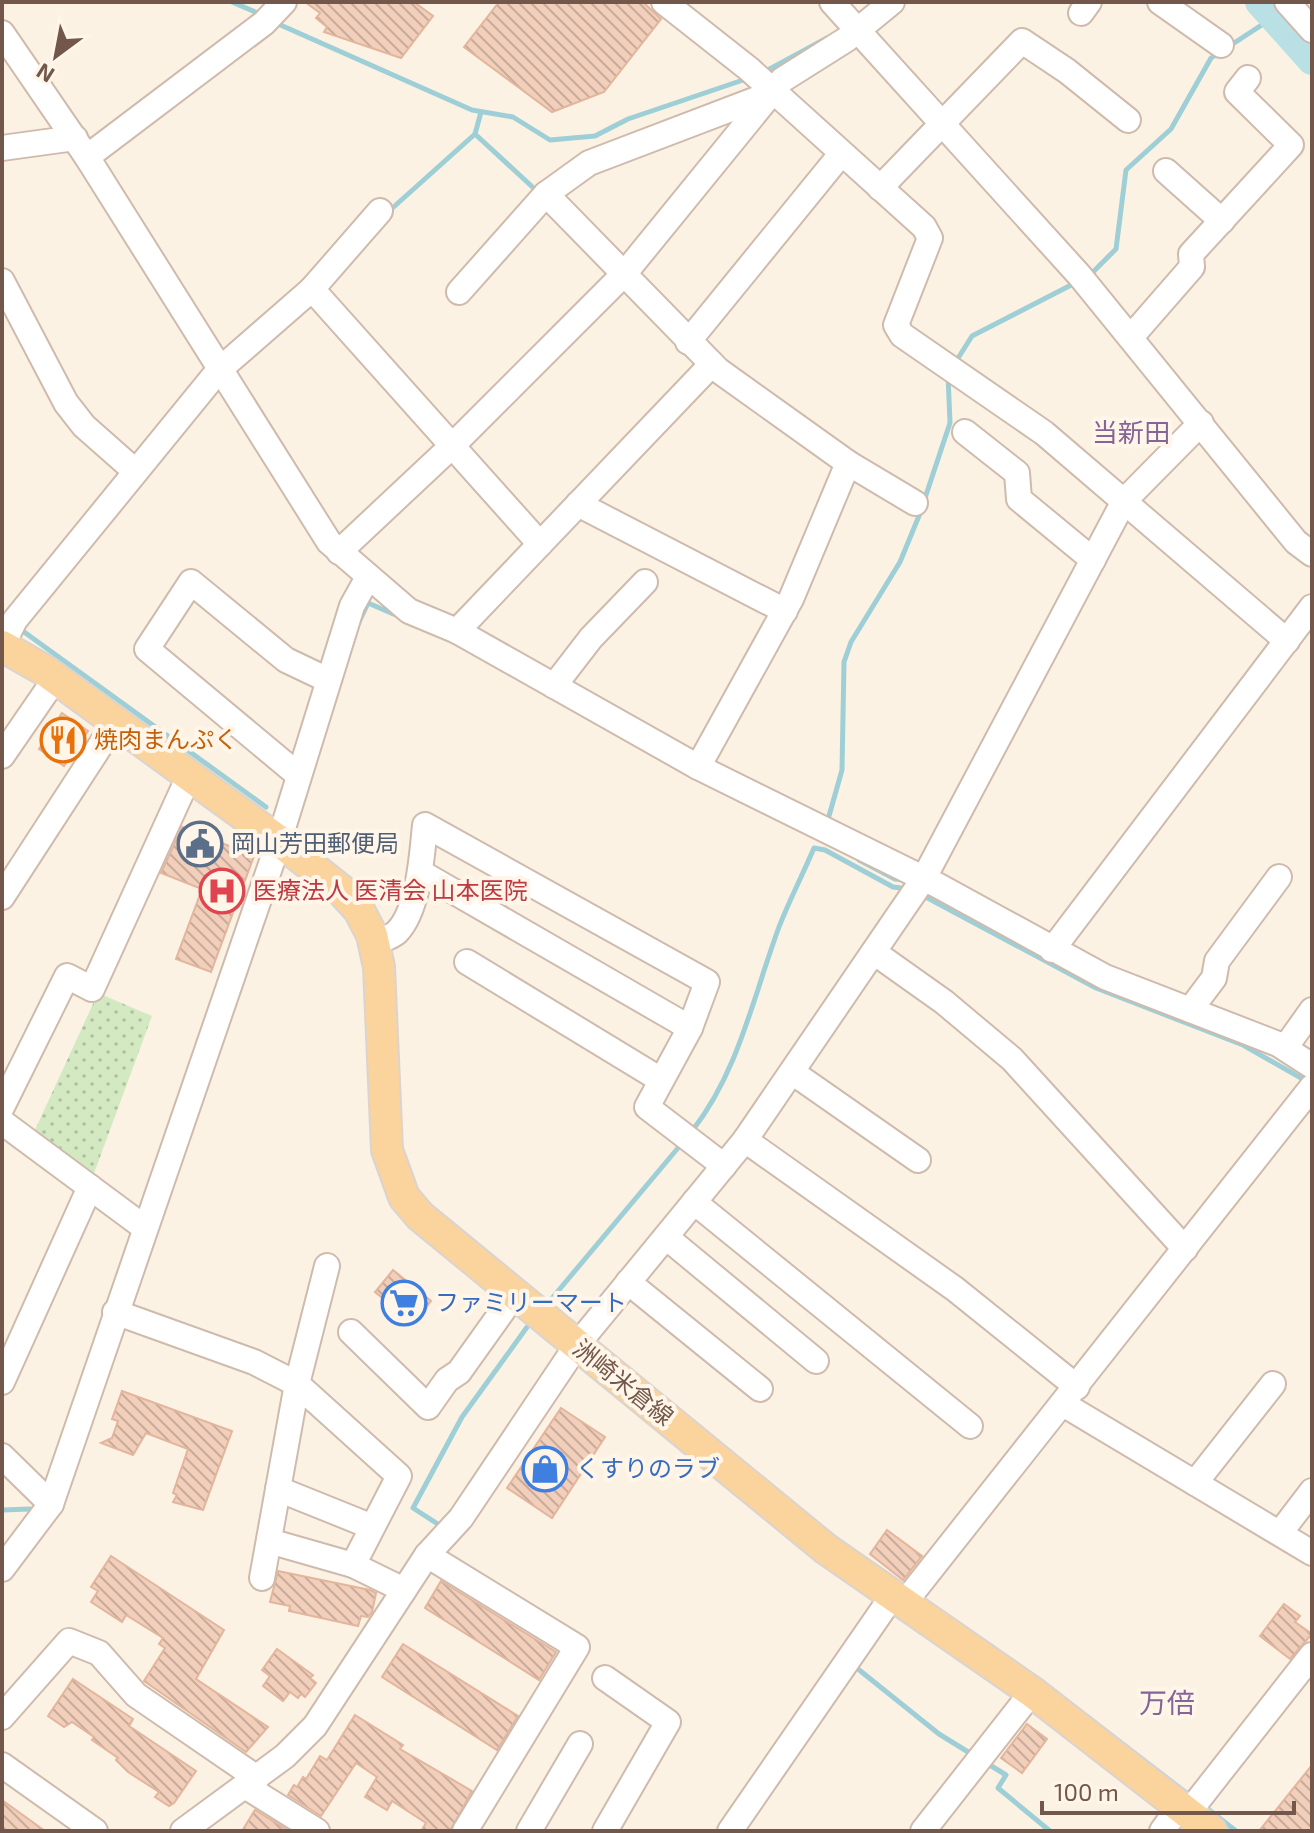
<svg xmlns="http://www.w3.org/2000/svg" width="1314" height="1833" viewBox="0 0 1314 1833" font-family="'Exo 2','Noto Sans JP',sans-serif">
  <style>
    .park { fill: url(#park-dots) }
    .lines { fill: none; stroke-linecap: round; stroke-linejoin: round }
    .stream { stroke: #9ecfd6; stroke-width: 5 }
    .river { stroke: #b8e0e5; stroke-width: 30 }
    .building { fill: url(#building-back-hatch); stroke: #e3b59c; stroke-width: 2 }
    .minor-casing { stroke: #cfbbad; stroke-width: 28 }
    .major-casing { stroke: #dbd3d0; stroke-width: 34 }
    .minor { stroke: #fff; stroke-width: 24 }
    .major { stroke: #fad49c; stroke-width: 30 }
    .labels { text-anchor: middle; stroke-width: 8; stroke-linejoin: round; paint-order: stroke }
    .food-label { font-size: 24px; fill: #c56008; stroke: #fff6e9; text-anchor: start }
    .service-label { font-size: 24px; fill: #4e5e75; stroke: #fff6e9; text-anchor: start }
    .health-label { font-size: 24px; fill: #be3a42; stroke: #fff6e9; text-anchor: start }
    .shop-label { font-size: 24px; fill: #366cbe; stroke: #fff6e9; text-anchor: start }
    .street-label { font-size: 24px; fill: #73574a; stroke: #fff6e9 }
    .neighbourhood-label { font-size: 26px; fill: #856597; stroke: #fff6e9 }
    .quarter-label { font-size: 28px; fill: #856597; stroke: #fff6e9 }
  </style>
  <defs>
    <pattern id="park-dots" width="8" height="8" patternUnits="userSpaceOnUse" patternTransform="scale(2)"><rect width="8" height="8" fill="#d3e9c2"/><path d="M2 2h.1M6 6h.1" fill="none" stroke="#b0c0a0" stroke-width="1.8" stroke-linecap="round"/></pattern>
    <pattern id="building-back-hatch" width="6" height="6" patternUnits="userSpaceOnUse" patternTransform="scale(2)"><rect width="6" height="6" fill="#f1cfbb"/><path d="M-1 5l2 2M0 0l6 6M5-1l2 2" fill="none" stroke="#c8ab9a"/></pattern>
  </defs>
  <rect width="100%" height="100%" fill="#fcf2e3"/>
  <polygon class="park" points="98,993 152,1016 93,1176 34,1132"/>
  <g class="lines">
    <g class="stream">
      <polyline points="232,2 260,14"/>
      <polyline points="276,23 472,110 513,117 550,140 595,136 628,119 749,78"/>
      <polyline points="1228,47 1274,17"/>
      <polyline points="762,73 827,38"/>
      <polyline points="481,112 475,134 539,193"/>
      <polyline points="388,212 475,134"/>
      <polyline points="1089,276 1116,249 1126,170 1171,129 1211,58 1219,53"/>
      <polyline points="955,363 972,336 1077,282"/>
      <polyline points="924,501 950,423 948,375"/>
      <polyline points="359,622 368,603 398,616"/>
      <polyline points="20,629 266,807"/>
      <polyline points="827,823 842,770 844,662 851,642 900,562 921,511"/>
      <polyline points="859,860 895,879 904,880"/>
      <polyline points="922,895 1096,988 1243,1045 1308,1082"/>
      <path d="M692,1131C739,1071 753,997 779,927C789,901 803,874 814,848L825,850L893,887L909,889"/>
      <polyline points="548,1303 683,1142"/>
      <polyline points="2,1510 30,1509"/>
      <polyline points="441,1526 413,1508 462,1417 530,1323"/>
      <polyline points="853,1665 939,1734 973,1755"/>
      <polyline points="1042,1682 1189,1795"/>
      <polyline points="985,1762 1006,1775 998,1788 1050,1831"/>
      <polyline points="1204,1806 1236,1831"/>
    </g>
    <polyline class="river" points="1260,2 1312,60"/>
  </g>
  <g class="building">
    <polygon points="305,2 414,2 433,16 401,58 324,32 327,27 316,18 320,13"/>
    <polygon points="499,2 643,2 661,19 604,92 552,112 464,47"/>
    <polygon points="62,713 88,731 64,766 39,749"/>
    <polygon points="182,827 254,856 211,972 176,959 202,889 161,873"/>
    <polygon points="393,1270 431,1301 414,1323 375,1292"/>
    <polygon points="122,1391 232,1431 203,1510 173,1502 177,1495 173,1493 188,1449 146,1433 133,1455 101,1443 112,1438 118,1421 112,1419"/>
    <polygon points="561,1408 605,1437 552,1518 507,1488"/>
    <polygon points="887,1530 922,1556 903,1580 870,1554"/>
    <polygon points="111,1556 224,1630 196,1679 268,1727 246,1752 144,1681 165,1648 159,1644 163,1638 126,1615 122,1622 91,1602 98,1591 91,1587"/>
    <polygon points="278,1571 370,1590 376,1593 372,1612 368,1617 361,1616 358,1626 289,1611 290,1606 270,1602"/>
    <polygon points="441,1581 556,1652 539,1680 425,1608"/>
    <polygon points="1284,1604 1300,1616 1295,1622 1312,1634 1290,1659 1260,1636"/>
    <polygon points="403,1644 518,1716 497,1750 382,1677"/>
    <polygon points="277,1649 313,1675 310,1678 316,1683 305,1697 301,1694 298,1698 290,1692 283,1701 263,1686 270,1676 262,1670"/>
    <polygon points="73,1679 133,1719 129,1726 196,1771 174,1803 169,1806 155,1797 159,1792 128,1772 116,1760 118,1758 92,1740 94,1737 72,1722 64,1727 48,1716"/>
    <polygon points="355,1715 403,1745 400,1749 472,1791 450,1831 421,1831 426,1823 392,1801 387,1810 365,1797 377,1777 356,1763 321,1816 288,1795 294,1785 297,1787 303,1777 306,1779 320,1756 327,1760"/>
    <polygon points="1027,1724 1047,1739 1022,1773 1001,1758"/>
    <polygon points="1312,1765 1312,1831 1259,1831"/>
    <polygon points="2,1800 45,1831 2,1831"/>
    <polygon points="255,1810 289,1831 242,1831"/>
  </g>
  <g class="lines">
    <g class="minor-casing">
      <g id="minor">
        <polyline points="664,2 749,69 924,227 930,238 896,325 902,335 1044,433 1287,641"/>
        <polyline points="832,2 1080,276 1296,542 1312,554"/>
        <polyline points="1160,2 1221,45"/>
        <polyline points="1287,2 1312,30"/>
        <polyline points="1081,13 1089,2"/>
        <polyline points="2,33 87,157 329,542 409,611 457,631 698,767 937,885 1105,977 1278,1044 1312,1066"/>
        <polyline points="2,148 75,138"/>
        <polyline points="87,157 264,23 284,2"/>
        <polyline points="1166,171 1222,221"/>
        <polyline points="880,188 1022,41 1067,71 1128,120"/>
        <polyline points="546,194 718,370 848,463 915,503"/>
        <polyline points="2,281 66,403 84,426 135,471"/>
        <polyline points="312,289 540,544"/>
        <polyline points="459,292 546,194 589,163 770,94"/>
        <polyline points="1131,337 1192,267 1191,254 1291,145 1237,92 1248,78"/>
        <polyline points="688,342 841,154"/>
        <polyline points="965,432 1017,473 1019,499 1093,560"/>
        <polyline points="578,504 785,611"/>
        <polyline points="339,552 452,446 625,273 782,80 847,39 892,2"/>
        <polyline points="457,631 712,364"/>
        <polyline points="2,646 15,620 218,371 312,289 380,211"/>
        <polyline points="554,686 591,638 645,582"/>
        <polyline points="2,756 55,679"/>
        <polyline points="698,767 791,599 848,463"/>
        <polyline points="297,774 147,649 191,582 286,660 328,680"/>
        <polyline points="420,872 690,1028"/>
        <polyline points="2,897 115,723"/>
        <path d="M374,943C381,940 392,937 397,932C419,909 422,855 425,825L707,982L690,1028L647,1107L724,1166"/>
        <polyline points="1052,950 1312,607"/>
        <polyline points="875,953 944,1002 1012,1059 1185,1249"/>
        <polyline points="467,962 661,1080"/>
        <polyline points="1190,1010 1214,978 1217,961 1279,877"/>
        <polyline points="1285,1048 1312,1010"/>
        <polyline points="792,1072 918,1160"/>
        <polyline points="2,1107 67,976 92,989 189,776"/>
        <polyline points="2,1122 145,1228"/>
        <polyline points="745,1140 955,1289 1077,1387"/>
        <polyline points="694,1202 970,1426"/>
        <polyline points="666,1237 816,1361"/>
        <polyline points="628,1282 760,1389"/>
        <polyline points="115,1312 254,1362 297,1384 399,1476 353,1565 404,1590"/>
        <polyline points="351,1332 428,1407 447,1380 459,1372 514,1295"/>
        <polyline points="2,1382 90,1187"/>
        <polyline points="1063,1404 1312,1553"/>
        <polyline points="2,1456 51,1504"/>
        <polyline points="1195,1483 1273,1384"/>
        <polyline points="278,1489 370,1526"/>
        <polyline points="1280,1533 1312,1491"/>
        <polyline points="269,1541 353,1565"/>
        <polyline points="427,1555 577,1647 465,1831"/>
        <polyline points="2,1569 51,1504 279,841 352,606 368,577"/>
        <polyline points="262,1578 297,1384 327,1266"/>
        <polyline points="905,1602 1312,1087"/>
        <polyline points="2,1717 69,1641 99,1653 136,1695 257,1778"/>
        <polyline points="2,1765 95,1831"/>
        <polyline points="245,1786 317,1831"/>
        <polyline points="1188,1813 1312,1655"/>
        <polyline points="183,1831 285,1756 315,1726 427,1555 461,1518 577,1345 745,1140 924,878 1124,501 1201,423"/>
        <polyline points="529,1831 580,1744"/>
        <polyline points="605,1831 668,1722 605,1678"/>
        <polyline points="730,1831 893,1595"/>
        <polyline points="923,1831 1032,1692"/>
        <polyline points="1162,1831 1180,1806"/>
      </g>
    </g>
    <g class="major-casing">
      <polyline id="major" points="2,646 44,670 279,841 340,889 359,910 372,935 379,967 387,1150 404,1197 420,1216 826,1549 1032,1692 1211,1831"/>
    </g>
    <use href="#minor" class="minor"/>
    <use href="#major" class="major"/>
  </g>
  <defs>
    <g id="restaurant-ring" transform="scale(2.3)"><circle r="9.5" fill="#fff6e9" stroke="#e8710a" stroke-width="1.5"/><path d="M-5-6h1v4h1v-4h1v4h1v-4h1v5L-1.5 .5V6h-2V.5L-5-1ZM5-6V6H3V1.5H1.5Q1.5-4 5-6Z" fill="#e8710a"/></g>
    <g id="civic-ring" transform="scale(2.3)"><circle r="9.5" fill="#fff6e9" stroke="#5c6f8a" stroke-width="1.5"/><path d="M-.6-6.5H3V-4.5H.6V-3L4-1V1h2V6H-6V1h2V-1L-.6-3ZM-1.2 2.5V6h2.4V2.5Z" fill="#5c6f8a"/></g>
    <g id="hospital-ring" transform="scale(2.3)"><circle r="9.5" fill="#fff6e9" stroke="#e0444e" stroke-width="1.5"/><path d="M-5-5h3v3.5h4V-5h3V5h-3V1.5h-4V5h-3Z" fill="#e0444e"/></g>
    <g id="supermarket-ring" transform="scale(2.3)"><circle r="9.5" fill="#fff6e9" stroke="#3f7fe0" stroke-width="1.5"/><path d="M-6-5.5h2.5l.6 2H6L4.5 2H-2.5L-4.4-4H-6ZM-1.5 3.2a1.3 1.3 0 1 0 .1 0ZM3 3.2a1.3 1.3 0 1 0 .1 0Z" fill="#3f7fe0"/></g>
    <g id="shop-ring" transform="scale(2.3)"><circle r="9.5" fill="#fff6e9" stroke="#3f7fe0" stroke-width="1.5"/><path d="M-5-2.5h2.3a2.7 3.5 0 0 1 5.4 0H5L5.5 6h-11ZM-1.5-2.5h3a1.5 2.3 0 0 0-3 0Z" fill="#3f7fe0"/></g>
  </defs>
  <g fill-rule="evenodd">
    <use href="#restaurant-ring" x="63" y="740"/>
    <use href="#civic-ring" x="200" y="844"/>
    <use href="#hospital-ring" x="222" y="891"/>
    <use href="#supermarket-ring" x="404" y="1303"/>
    <use href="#shop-ring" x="545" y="1469"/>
  </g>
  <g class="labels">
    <g class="food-label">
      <text x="94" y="748">焼肉まんぷく</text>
    </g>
    <g class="service-label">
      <text x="231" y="852">岡山芳田郵便局</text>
    </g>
    <g class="health-label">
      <text x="253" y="899">医療法人 医清会 山本医院</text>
    </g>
    <g class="shop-label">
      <text x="435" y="1311">ファミリーマート</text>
      <text x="576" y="1477">くすりのラブ</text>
    </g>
    <g class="street-label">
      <text transform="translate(623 1383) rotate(39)" y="8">洲崎米倉線</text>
    </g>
    <g class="neighbourhood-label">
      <text x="1131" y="442">当新田</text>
    </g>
    <g class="quarter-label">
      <text x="1167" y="1713">万倍</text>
    </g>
  </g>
  <rect width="1314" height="1833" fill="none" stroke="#73574a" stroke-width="8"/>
  <g transform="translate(56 56) rotate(212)" stroke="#fff6e9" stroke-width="6" paint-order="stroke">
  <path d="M0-6L14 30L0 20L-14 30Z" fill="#73574a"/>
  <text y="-12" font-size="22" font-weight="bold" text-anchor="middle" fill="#73574a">N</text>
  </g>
  <path d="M1042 1801v12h252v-12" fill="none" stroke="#73574a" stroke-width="4"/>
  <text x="1054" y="1801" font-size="24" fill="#73574a" stroke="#fff6e9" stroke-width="6" paint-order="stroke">100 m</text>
</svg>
